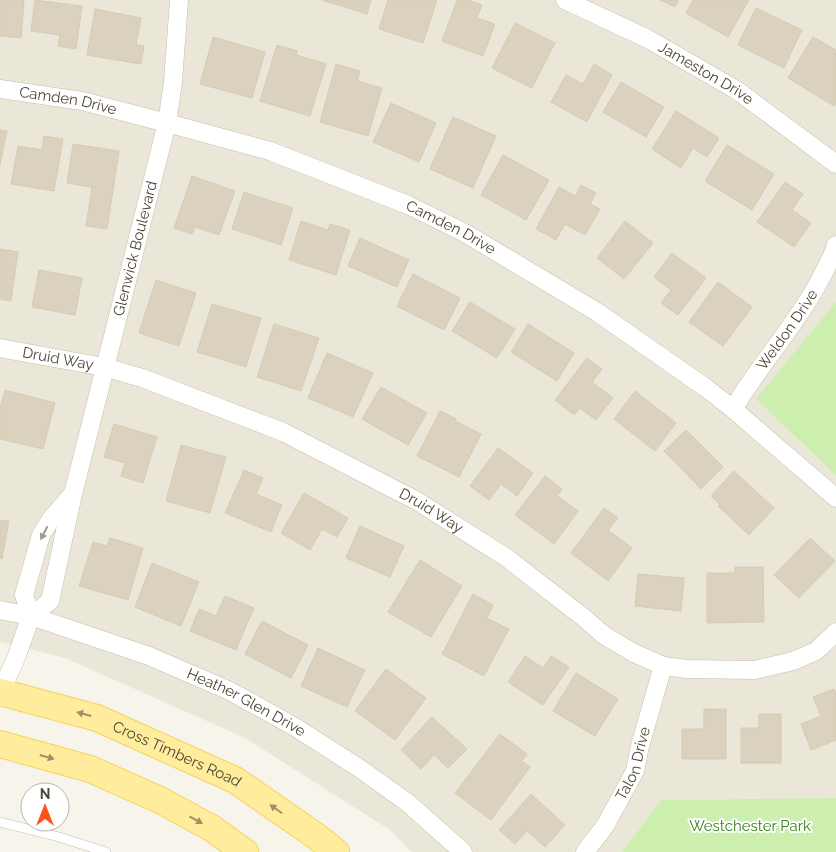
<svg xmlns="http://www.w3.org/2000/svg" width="836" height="852" viewBox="0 0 836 852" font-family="Raleway,sans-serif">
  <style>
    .residential { fill: #ebe7d8 }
    .green { fill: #ccefb0 }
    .building { fill: #dad2bf; stroke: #d6cbb1 }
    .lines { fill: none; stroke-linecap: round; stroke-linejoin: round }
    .lane-casing { stroke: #c4beac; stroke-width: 10 }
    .street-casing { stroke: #c4beac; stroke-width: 19 }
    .primary-casing { stroke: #f2d35e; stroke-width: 28 }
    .lane { stroke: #fff; stroke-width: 9 }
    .street { stroke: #fff; stroke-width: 18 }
    .primary { stroke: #ffec9c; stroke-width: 26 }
    .oneway { fill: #9d9991 }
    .oneway2 { fill: #9d9164 }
    .labels { text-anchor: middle; stroke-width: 4; stroke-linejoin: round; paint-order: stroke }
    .street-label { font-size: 15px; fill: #4d4637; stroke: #fff }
    .park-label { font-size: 15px; fill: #3c8121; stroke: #fff }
  </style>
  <rect width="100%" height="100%" fill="#f7f4eb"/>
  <polygon class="residential" points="0,0 836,0 836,798 661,800 622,852 412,852 390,830 245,738 65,658 0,642"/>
  <g class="green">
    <polygon points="836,302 836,475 756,399"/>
    <polygon points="836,798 836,852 622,852 661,800"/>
  </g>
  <g class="building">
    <polygon points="0,0 24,0 21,38 0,36"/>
    <polygon points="35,0 82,6 76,49 58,46 60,35 31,31"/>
    <polygon points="322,0 371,0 367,14"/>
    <polygon points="388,0 437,0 423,43 379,29"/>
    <polygon points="457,0 469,0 482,5 477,18 495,24 483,56 442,41"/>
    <polygon points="660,0 679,0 675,7"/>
    <polygon points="693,0 749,0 728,37 686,13"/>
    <polygon points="756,8 802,30 784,68 738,45"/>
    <polygon points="95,9 141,18 136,45 144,46 141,64 87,55"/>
    <polygon points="515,23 555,43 532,88 492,68"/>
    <polygon points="213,37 265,52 252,98 200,84"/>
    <polygon points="813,37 836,50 836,103 834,106 788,78"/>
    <polygon points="277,45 297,51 296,55 326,64 310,116 260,101"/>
    <polygon points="336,64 360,71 357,81 382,88 368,136 320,122"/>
    <polygon points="594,64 612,75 587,122 551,102 566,75 583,84"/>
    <polygon points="621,82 664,107 646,137 603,112"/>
    <polygon points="391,103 436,123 419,162 373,142"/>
    <polygon points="676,111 719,138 707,157 693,148 681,168 652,149"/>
    <polygon points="453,117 496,136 473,188 430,169"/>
    <polygon points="0,130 7,131 0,165"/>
    <polygon points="44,136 63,139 54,191 11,184 18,146 42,150"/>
    <polygon points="73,144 119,151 107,229 86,226 92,187 67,183"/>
    <polygon points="727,145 774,174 752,210 705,181"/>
    <polygon points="503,155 549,180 526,220 481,195"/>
    <polygon points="192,176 235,191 219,235 195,227 192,234 174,228"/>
    <polygon points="785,182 803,194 792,210 811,223 794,247 757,222"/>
    <polygon points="581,185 596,193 590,204 600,209 585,235 565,224 556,240 536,229 559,187 575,196"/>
    <polygon points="244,192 293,208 281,245 232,229"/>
    <polygon points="301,221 328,230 330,224 350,230 336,275 289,260"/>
    <polygon points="625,221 653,243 624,279 597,258"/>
    <polygon points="360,238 409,260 397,287 348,266"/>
    <polygon points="0,249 18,252 11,301 0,299"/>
    <polygon points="672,253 706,278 678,315 661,303 671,290 654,277"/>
    <polygon points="39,270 82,278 75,315 32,307"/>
    <polygon points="413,274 460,298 444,330 397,306"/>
    <polygon points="156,280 196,293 179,346 139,333"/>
    <polygon points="718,282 752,307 723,346 689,322"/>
    <polygon points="470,302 515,329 497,358 452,331"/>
    <polygon points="212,304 261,318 246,367 197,352"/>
    <polygon points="274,324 319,338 301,391 257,377"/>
    <polygon points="528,324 574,353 557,381 511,352"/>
    <polygon points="327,353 373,373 353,417 308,398"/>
    <polygon points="587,358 602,369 592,382 613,398 596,420 580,408 574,415 555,400"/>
    <polygon points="381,387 427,413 408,445 362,419"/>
    <polygon points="5,390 55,403 43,449 0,439 0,409"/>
    <polygon points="635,391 676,423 655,451 614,419"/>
    <polygon points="440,411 456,419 455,421 481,434 459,477 417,456"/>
    <polygon points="114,424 157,437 143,483 121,476 125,463 104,457"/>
    <polygon points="686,430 723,467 701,489 664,451"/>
    <polygon points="181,445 226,457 210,513 166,501"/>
    <polygon points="498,448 533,473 517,496 501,484 489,500 470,486"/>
    <polygon points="244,470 263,478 256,494 282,505 271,532 225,513"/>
    <polygon points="734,471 774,508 749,535 718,506 720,505 711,496"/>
    <polygon points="545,476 562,489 557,496 578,511 554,544 515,515"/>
    <polygon points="304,493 348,518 337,537 322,529 310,550 281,533"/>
    <polygon points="604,508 618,518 608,530 632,548 608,581 571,553"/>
    <polygon points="0,520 9,521 2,559 0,558"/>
    <polygon points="360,526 404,546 390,577 346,558"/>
    <polygon points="110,538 143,548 128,600 79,586 93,542 107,546"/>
    <polygon points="810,538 835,561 799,598 774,575"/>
    <polygon points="420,560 462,586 431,637 388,612"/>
    <polygon points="152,563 199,582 181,626 135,607"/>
    <polygon points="735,567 763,567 764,622 707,623 707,573 735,573"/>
    <polygon points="638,574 684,578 681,611 635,606"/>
    <polygon points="473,594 493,605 487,618 509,629 484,676 442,654"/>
    <polygon points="225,596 254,608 236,650 190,631 199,609 216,616"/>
    <polygon points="262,621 308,645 291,678 245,654"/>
    <polygon points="318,648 365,670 347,707 301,686"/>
    <polygon points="525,656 543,668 551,656 569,667 543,705 508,682"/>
    <polygon points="386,669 426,698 395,740 355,711"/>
    <polygon points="576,673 618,699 595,736 553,711"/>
    <polygon points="834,689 836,693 836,740 811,750 801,724 821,716 813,697"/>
    <polygon points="704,709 726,709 726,759 682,759 682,729 704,729"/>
    <polygon points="759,714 781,714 781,763 741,763 741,728 759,728"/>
    <polygon points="432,717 467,749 448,768 434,755 421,769 401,750"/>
    <polygon points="500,734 527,754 522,761 530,767 491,820 455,793"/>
    <polygon points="531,794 565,825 545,847 527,831 515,844 499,830"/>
  </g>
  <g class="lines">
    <g class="lane-casing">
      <polyline id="lane" points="0,822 59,837 106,852"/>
    </g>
    <g class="street-casing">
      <g id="street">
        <path id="s1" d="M565,0L648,39L738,91L836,164"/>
        <path id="s2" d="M0,89L82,101L167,123L270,151L408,205L465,233L597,312L706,388L733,409L836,498"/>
        <path id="s3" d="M0,348L104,367L142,378L283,432L417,501L507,558L583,617L605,636L634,653L663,666L687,669L755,670L793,661L816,651L836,632"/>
        <path id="s4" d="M733,409C757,369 788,334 812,294C820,281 827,266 834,252L836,245"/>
        <path id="s5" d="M0,610L31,616L149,656L230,691L295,727L359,768L408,803L463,852"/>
        <polyline points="31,616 24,595 41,535 51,519 71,496"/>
        <path id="s6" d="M0,694L16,658L31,616L50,601L73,494L167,123L173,82L179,0"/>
        <path id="s7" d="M585,852L605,826L635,771L640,746L663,666"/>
      </g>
    </g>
    <g class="primary-casing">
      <g id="primary">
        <path id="s8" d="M0,692L97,718L235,780L316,836L336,852"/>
        <polyline points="0,744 90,769 160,800 213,829 245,852"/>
      </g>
    </g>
    <use href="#lane" class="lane"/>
    <use href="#street" class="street"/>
    <use href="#primary" class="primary"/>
  </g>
  <defs><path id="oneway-solid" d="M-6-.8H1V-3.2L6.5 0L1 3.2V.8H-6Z" transform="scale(1.25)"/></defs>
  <use class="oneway" href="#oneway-solid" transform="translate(44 533) rotate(117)"/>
  <g class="oneway2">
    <use href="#oneway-solid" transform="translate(84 714) rotate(-165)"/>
    <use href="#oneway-solid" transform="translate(47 757) rotate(16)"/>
    <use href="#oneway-solid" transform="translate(276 809) rotate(-145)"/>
    <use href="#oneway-solid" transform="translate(196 820) rotate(29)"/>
  </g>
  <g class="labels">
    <g class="street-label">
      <text dy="5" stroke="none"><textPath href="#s1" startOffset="159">Jameston Drive</textPath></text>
      <text dy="5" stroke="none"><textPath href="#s2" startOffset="69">Camden Drive</textPath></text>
      <text dy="5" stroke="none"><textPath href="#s2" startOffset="474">Camden Drive</textPath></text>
      <text dy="5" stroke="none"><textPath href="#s6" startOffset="471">Glenwick Boulevard</textPath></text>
      <text dy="5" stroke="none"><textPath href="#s4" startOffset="96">Weldon Drive</textPath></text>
      <text dy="5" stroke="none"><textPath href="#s3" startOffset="59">Druid Way</textPath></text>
      <text dy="5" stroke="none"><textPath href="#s3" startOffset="464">Druid Way</textPath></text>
      <text dy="5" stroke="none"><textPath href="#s5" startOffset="264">Heather Glen Drive</textPath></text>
      <text dy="5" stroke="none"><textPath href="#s8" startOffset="188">Cross Timbers Road</textPath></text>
      <text dy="5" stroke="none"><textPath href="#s7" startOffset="102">Talon Drive</textPath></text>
    </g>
    <g class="park-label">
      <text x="750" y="831">Westchester Park</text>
    </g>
  </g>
  <g transform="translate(45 807)"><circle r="24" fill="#ffffff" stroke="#b8b5af"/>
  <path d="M0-4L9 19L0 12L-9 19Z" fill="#ff521a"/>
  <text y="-8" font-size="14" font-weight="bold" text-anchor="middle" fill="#4d4637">N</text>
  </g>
</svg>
